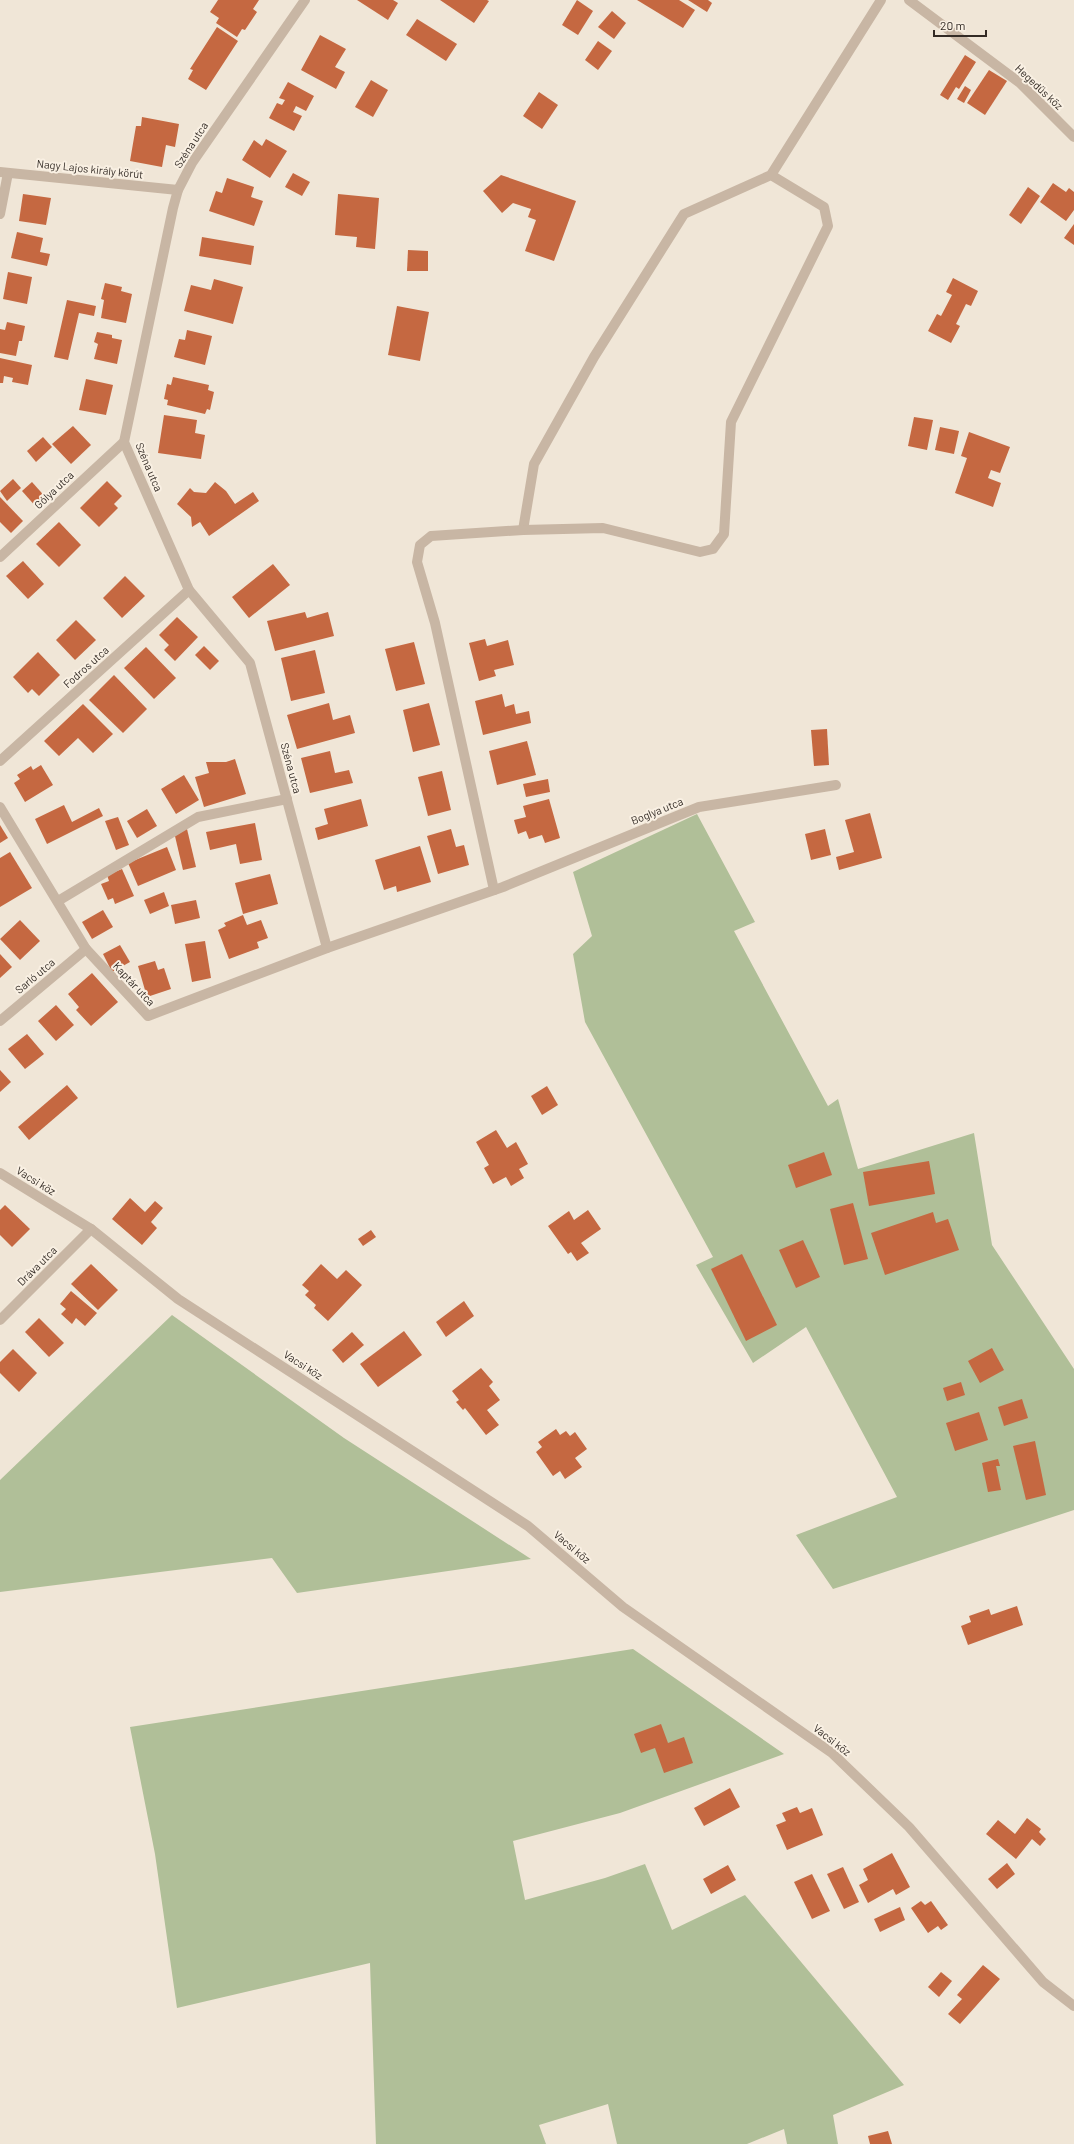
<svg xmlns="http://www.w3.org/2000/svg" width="1074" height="2144" viewBox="0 0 1074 2144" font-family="Barlow,sans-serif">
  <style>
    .green { fill: #b0bf98 }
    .building { fill: #c56841 }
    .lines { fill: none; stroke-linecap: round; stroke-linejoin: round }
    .minor { stroke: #c8b6a4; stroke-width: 10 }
    .tertiary { stroke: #c8b6a4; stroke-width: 10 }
    .labels { text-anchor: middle; stroke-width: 4; stroke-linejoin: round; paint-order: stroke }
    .street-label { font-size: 11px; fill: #332b25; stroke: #f9f0e3 }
  </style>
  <rect width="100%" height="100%" fill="#f0e6d7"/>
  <g class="green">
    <polygon points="697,814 755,922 734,931 828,1106 838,1099 858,1169 974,1133 992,1245 1074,1369 1074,1510 833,1589 796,1535 897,1497 806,1327 753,1363 696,1265 713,1257 585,1022 573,954 592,936 573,872"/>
    <polygon points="172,1315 344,1438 531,1559 297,1593 272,1558 0,1592 0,1480"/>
    <polygon points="633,1649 784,1754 620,1813 513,1841 525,1900 605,1878 645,1864 672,1930 745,1895 904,2085 833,2115 838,2144 787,2144 784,2129 747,2144 617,2144 608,2104 539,2125 546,2144 376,2144 370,1963 177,2008 155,1854 130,1727"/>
  </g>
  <g class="building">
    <polygon points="218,0 259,0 253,9 257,12 245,30 242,29 237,37 216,23 219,18 210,12"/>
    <polygon points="357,0 393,0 398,3 388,20"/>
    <polygon points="440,0 487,0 489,1 474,23"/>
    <polygon points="577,0 593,11 578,35 562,25"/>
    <polygon points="637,0 679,0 695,10 683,28"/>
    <polygon points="688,0 708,0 712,3 707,12"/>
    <polygon points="612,11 626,23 614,39 598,27"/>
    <polygon points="417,19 457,44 446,61 406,35"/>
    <polygon points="217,27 238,41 206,90 188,79 193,70 190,69"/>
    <polygon points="320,35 346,49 335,67 345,72 336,89 301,70"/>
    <polygon points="598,41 612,51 598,70 585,60"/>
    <polygon points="965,55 976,62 959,89 956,87 948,100 940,95"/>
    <polygon points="989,70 1007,81 985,115 967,103"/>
    <polygon points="371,80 388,90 373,117 355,107"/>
    <polygon points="288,82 314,96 306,111 296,106 293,112 302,116 294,131 269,118 277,103 282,105 285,100 279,98"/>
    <polygon points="965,86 971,90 964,103 957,99"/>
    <polygon points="539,92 558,105 542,129 523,116"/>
    <polygon points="142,117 179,124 175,147 166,145 162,167 130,161 136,126 141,126"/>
    <polygon points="266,139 287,151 270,178 242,160 254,140 262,146"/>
    <polygon points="293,173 310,182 302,196 285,187"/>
    <polygon points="501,175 576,201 554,261 525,251 536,220 528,217 531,209 513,203 502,213 483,191"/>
    <polygon points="227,178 254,187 251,197 263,201 254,226 209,211 216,191 222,193"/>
    <polygon points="1053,183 1066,192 1069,188 1074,192 1074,210 1066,221 1040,202"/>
    <polygon points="1028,187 1040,196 1021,224 1009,215"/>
    <polygon points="23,194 51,198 46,225 19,221"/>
    <polygon points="338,194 379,198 375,249 356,247 357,237 335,235"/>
    <polygon points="1074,224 1074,245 1064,238"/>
    <polygon points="17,232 43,238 40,252 50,254 47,266 11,258"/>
    <polygon points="202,237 254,246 251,265 199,256"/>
    <polygon points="408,250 428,251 428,271 407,271"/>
    <polygon points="8,272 32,277 27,304 3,299"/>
    <polygon points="953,278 978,291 971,306 966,304 956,324 960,326 951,343 928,331 937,314 941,316 952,295 946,292"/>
    <polygon points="214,279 243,287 233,324 184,311 191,285 211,290"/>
    <polygon points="105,283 122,287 121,291 132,294 126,323 101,318 104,300 101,299"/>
    <polygon points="67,300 96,306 94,316 79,313 68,360 54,357"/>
    <polygon points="397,306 429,312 420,361 388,355"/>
    <polygon points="7,322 25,326 22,341 19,341 16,356 0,353 0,329 5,330"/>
    <polygon points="187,330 212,336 205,365 174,357 179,339 185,340"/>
    <polygon points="97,332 112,335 112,338 122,340 117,364 94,359 98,344 94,342"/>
    <polygon points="0,358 32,365 28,385 12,382 13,378 4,376 3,383 0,383"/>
    <polygon points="173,377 209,385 208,390 214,392 210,410 207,409 205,414 167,405 168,400 164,399 167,384 171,385"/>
    <polygon points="86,379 113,385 106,415 79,410"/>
    <polygon points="164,415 197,420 195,433 205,435 201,459 158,453"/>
    <polygon points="914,417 933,420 927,450 908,446"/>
    <polygon points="73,426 91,445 71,464 52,444"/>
    <polygon points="940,427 959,431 954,454 935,450"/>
    <polygon points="969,432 1010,447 1000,473 991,470 988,478 1001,483 993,507 955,493 967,458 961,456"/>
    <polygon points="43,437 52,447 36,462 27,451"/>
    <polygon points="13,479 21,488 7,501 0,491"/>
    <polygon points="107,481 122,496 114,504 118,508 99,527 80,508"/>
    <polygon points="32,482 48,500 38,509 22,491"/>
    <polygon points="215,482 226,491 235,504 253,492 259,501 209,536 200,522 192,527 191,517 177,504 190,488 194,492 206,493"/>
    <polygon points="0,497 23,521 11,533 0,522"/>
    <polygon points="59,522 81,545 59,567 36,544"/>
    <polygon points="23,561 44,584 28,599 6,576"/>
    <polygon points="273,564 290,585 249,618 232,597"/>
    <polygon points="125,576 145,596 122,618 103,598"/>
    <polygon points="305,612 307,618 328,612 334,636 275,651 267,621"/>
    <polygon points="177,617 198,637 175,661 164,650 169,645 159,635"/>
    <polygon points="76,620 96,640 75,660 56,640"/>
    <polygon points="485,639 487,646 508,640 514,665 494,670 496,676 479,681 469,643"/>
    <polygon points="414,642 425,684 396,691 385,649"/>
    <polygon points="204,646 219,661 210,670 195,655"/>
    <polygon points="146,647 176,678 154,699 124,668"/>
    <polygon points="315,650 325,693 291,701 281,658"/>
    <polygon points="38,652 60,675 39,696 32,689 28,693 13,677"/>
    <polygon points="114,675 147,709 123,733 89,700"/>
    <polygon points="502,694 505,707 514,704 516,714 529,711 531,723 483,735 475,701"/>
    <polygon points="329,703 333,720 350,715 355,733 297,749 287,715"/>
    <polygon points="429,703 440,745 413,752 403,710"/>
    <polygon points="83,704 113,734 93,753 78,738 59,756 44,741"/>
    <polygon points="827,729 829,765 814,766 811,730"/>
    <polygon points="527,741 536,775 497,785 489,751"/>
    <polygon points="330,751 335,773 349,770 353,783 310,793 301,758"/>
    <polygon points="235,759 246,794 204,807 195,777 209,773 206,762 226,762"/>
    <polygon points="41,765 53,785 25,802 14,783 20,779 17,775 31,766 33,770"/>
    <polygon points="442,771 451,810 428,816 418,777"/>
    <polygon points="184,775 199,800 176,814 161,789"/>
    <polygon points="548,779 550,792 526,797 523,784"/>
    <polygon points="361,799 368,826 318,840 315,828 328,824 324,809"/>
    <polygon points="549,799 560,838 545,843 542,835 529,839 526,831 518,834 514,820 526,817 523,806"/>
    <polygon points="64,805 72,822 99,808 103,816 47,844 35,819"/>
    <polygon points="147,809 157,826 137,838 127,821"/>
    <polygon points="870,813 882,858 839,870 836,857 854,852 845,820"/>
    <polygon points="118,817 129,845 116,850 105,821"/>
    <polygon points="255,823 262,860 240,864 236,844 210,850 206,832"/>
    <polygon points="0,825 8,838 0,843"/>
    <polygon points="187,829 196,867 183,870 174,832"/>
    <polygon points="451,829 456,847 464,845 469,865 438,874 427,836"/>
    <polygon points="825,829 831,855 811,860 805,834"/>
    <polygon points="420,846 431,882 397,892 396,886 384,890 375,860"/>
    <polygon points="167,847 176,870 138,886 128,863"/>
    <polygon points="10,852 32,888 0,907 0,858"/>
    <polygon points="122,869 134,896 115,904 113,898 108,900 101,884 109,881 107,875"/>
    <polygon points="270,874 278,904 243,914 235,883"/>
    <polygon points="164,892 169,906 150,914 144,900"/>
    <polygon points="196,900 200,918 175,924 171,905"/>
    <polygon points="103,910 113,927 92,939 82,922"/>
    <polygon points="243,915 247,925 261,920 268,938 257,942 259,948 229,959 218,930 226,926 224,923"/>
    <polygon points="20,920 40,941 20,960 0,939"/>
    <polygon points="205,941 211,978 192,982 185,944"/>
    <polygon points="120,945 130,962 112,972 103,954"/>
    <polygon points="0,954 12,967 0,978"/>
    <polygon points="155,961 158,970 164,968 171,989 147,997 138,966"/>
    <polygon points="92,973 118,1002 91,1026 76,1010 79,1007 68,994"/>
    <polygon points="56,1005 74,1025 56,1041 38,1021"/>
    <polygon points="27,1034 44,1054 25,1069 8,1049"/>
    <polygon points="0,1070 11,1082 0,1092"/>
    <polygon points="67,1085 78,1098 29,1140 18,1127"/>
    <polygon points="547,1086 558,1105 542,1115 531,1096"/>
    <polygon points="496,1130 507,1148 516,1142 528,1164 519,1169 524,1178 511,1186 506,1177 493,1184 484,1168 489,1165 476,1142"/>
    <polygon points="824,1152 832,1175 796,1188 788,1165"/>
    <polygon points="929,1161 935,1194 869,1206 863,1172"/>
    <polygon points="130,1198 145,1212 155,1201 163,1208 151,1222 157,1228 142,1245 112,1219"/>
    <polygon points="853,1203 868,1259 844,1265 830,1209"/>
    <polygon points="5,1205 30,1229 12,1247 0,1235 0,1210"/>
    <polygon points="588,1210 601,1229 581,1243 589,1253 577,1261 571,1252 568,1254 548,1226 569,1211 574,1220"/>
    <polygon points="933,1212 936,1223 948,1219 959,1250 885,1275 871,1233"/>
    <polygon points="371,1230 376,1237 363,1246 358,1239"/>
    <polygon points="803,1240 820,1277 796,1288 779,1250"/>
    <polygon points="742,1254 777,1325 746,1341 711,1269"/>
    <polygon points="91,1264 118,1290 98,1310 71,1284"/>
    <polygon points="321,1264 337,1279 346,1270 362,1285 328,1321 314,1308 316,1305 305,1295 309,1291 302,1285"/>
    <polygon points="71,1291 97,1313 85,1326 76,1318 72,1324 61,1314 66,1309 60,1304"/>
    <polygon points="464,1301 474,1316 446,1337 436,1322"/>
    <polygon points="39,1318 64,1343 49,1357 25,1332"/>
    <polygon points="404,1331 422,1355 378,1387 360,1364"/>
    <polygon points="352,1332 364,1345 343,1363 332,1350"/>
    <polygon points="992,1348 1004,1370 980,1383 968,1361"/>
    <polygon points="13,1349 37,1373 19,1392 0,1373 0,1362"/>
    <polygon points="481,1368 493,1382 489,1386 500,1400 487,1410 499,1425 486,1435 465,1408 463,1410 456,1402 459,1400 452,1391"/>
    <polygon points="961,1382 965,1395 947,1401 943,1388"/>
    <polygon points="1022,1399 1028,1418 1004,1426 998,1407"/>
    <polygon points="979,1412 988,1440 955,1451 946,1423"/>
    <polygon points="556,1429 560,1435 566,1431 570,1436 575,1432 587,1449 575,1458 582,1467 565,1479 560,1471 553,1476 536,1452 542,1447 538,1442"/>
    <polygon points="1035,1441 1046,1495 1026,1500 1013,1446"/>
    <polygon points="998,1459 1000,1466 996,1466 1001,1490 988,1492 982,1463"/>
    <polygon points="1017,1606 1023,1625 968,1645 961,1626 971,1622 969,1616 989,1609 991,1615"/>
    <polygon points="661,1724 668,1743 684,1737 693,1763 664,1773 655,1748 641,1753 634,1734"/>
    <polygon points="730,1788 740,1807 704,1826 694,1808"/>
    <polygon points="797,1807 800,1813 812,1808 823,1835 787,1850 776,1825 786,1821 782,1813"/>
    <polygon points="1027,1818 1041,1829 1039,1832 1046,1839 1040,1846 1032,1839 1016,1859 986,1834 998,1820 1015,1834"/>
    <polygon points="892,1853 910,1887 896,1895 893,1889 868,1903 859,1885 868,1880 863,1869"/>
    <polygon points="1007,1863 1015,1874 997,1889 988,1879"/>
    <polygon points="728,1865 736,1880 711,1894 703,1879"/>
    <polygon points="843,1867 859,1902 844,1909 827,1874"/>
    <polygon points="812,1874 830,1911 812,1919 794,1882"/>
    <polygon points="921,1901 925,1905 931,1901 948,1925 941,1930 938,1926 928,1933 911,1908"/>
    <polygon points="900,1907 905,1920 880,1932 874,1919"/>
    <polygon points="983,1965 1000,1979 960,2024 948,2014 962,1999 957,1995"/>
    <polygon points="941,1972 952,1981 939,1997 928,1987"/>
    <polygon points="888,2131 892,2144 870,2144 868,2136"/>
  </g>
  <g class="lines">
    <g class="minor">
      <polyline points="305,0 192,163 178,190 173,208 124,442 189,590 250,663 327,948"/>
      <polyline points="909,0 1020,83 1074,137"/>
      <polyline points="0,172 178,190"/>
      <polyline points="771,175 824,207 828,226 731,422 724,534 713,549 700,552 603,528 523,530 534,464 594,357 684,214 771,175 881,0"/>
      <polyline points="0,214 8,173"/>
      <polyline points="0,557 124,442"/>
      <polyline points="0,761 189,590"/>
      <polyline points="0,807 86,949 148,1016 327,948 503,887 699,807 836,785"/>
      <polyline points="494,890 435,623 417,562 420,545 431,536 523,530"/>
      <polyline points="58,901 198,817 287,799"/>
      <polyline points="0,1021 86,949"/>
      <polyline points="0,1320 91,1229 178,1299 528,1526 623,1607 832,1753 909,1827 1043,1982 1074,2006"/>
    </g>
    <polyline class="tertiary" points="0,1173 91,1229"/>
  </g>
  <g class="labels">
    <g class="street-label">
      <text transform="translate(1039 87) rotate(43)" y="4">Hegedűs köz</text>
      <text transform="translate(191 145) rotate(-57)" y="4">Széna utca</text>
      <text transform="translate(90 169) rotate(6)" y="4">Nagy Lajos király körút</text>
      <text transform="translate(149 467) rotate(67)" y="4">Széna utca</text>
      <text transform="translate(54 490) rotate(-43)" y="4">Gólya utca</text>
      <text transform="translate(86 667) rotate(-42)" y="4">Fodros utca</text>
      <text transform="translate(291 768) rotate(75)" y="4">Széna utca</text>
      <text transform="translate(657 811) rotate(-22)" y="4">Boglya utca</text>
      <text transform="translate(35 976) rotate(-40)" y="4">Sarló utca</text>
      <text transform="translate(134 984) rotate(47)" y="4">Kaptár utca</text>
      <text transform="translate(36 1181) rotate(32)" y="4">Vacsi köz</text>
      <text transform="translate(37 1266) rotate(-45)" y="4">Dráva utca</text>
      <text transform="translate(303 1365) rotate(33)" y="4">Vacsi köz</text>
      <text transform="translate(572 1547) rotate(40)" y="4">Vacsi köz</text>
      <text transform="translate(832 1740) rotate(38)" y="4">Vacsi köz</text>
    </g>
  </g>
  <path d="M934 30v6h52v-6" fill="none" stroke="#332b25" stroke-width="2"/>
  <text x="940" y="30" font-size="12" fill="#332b25" stroke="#f9f0e3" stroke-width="3" paint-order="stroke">20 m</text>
</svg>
